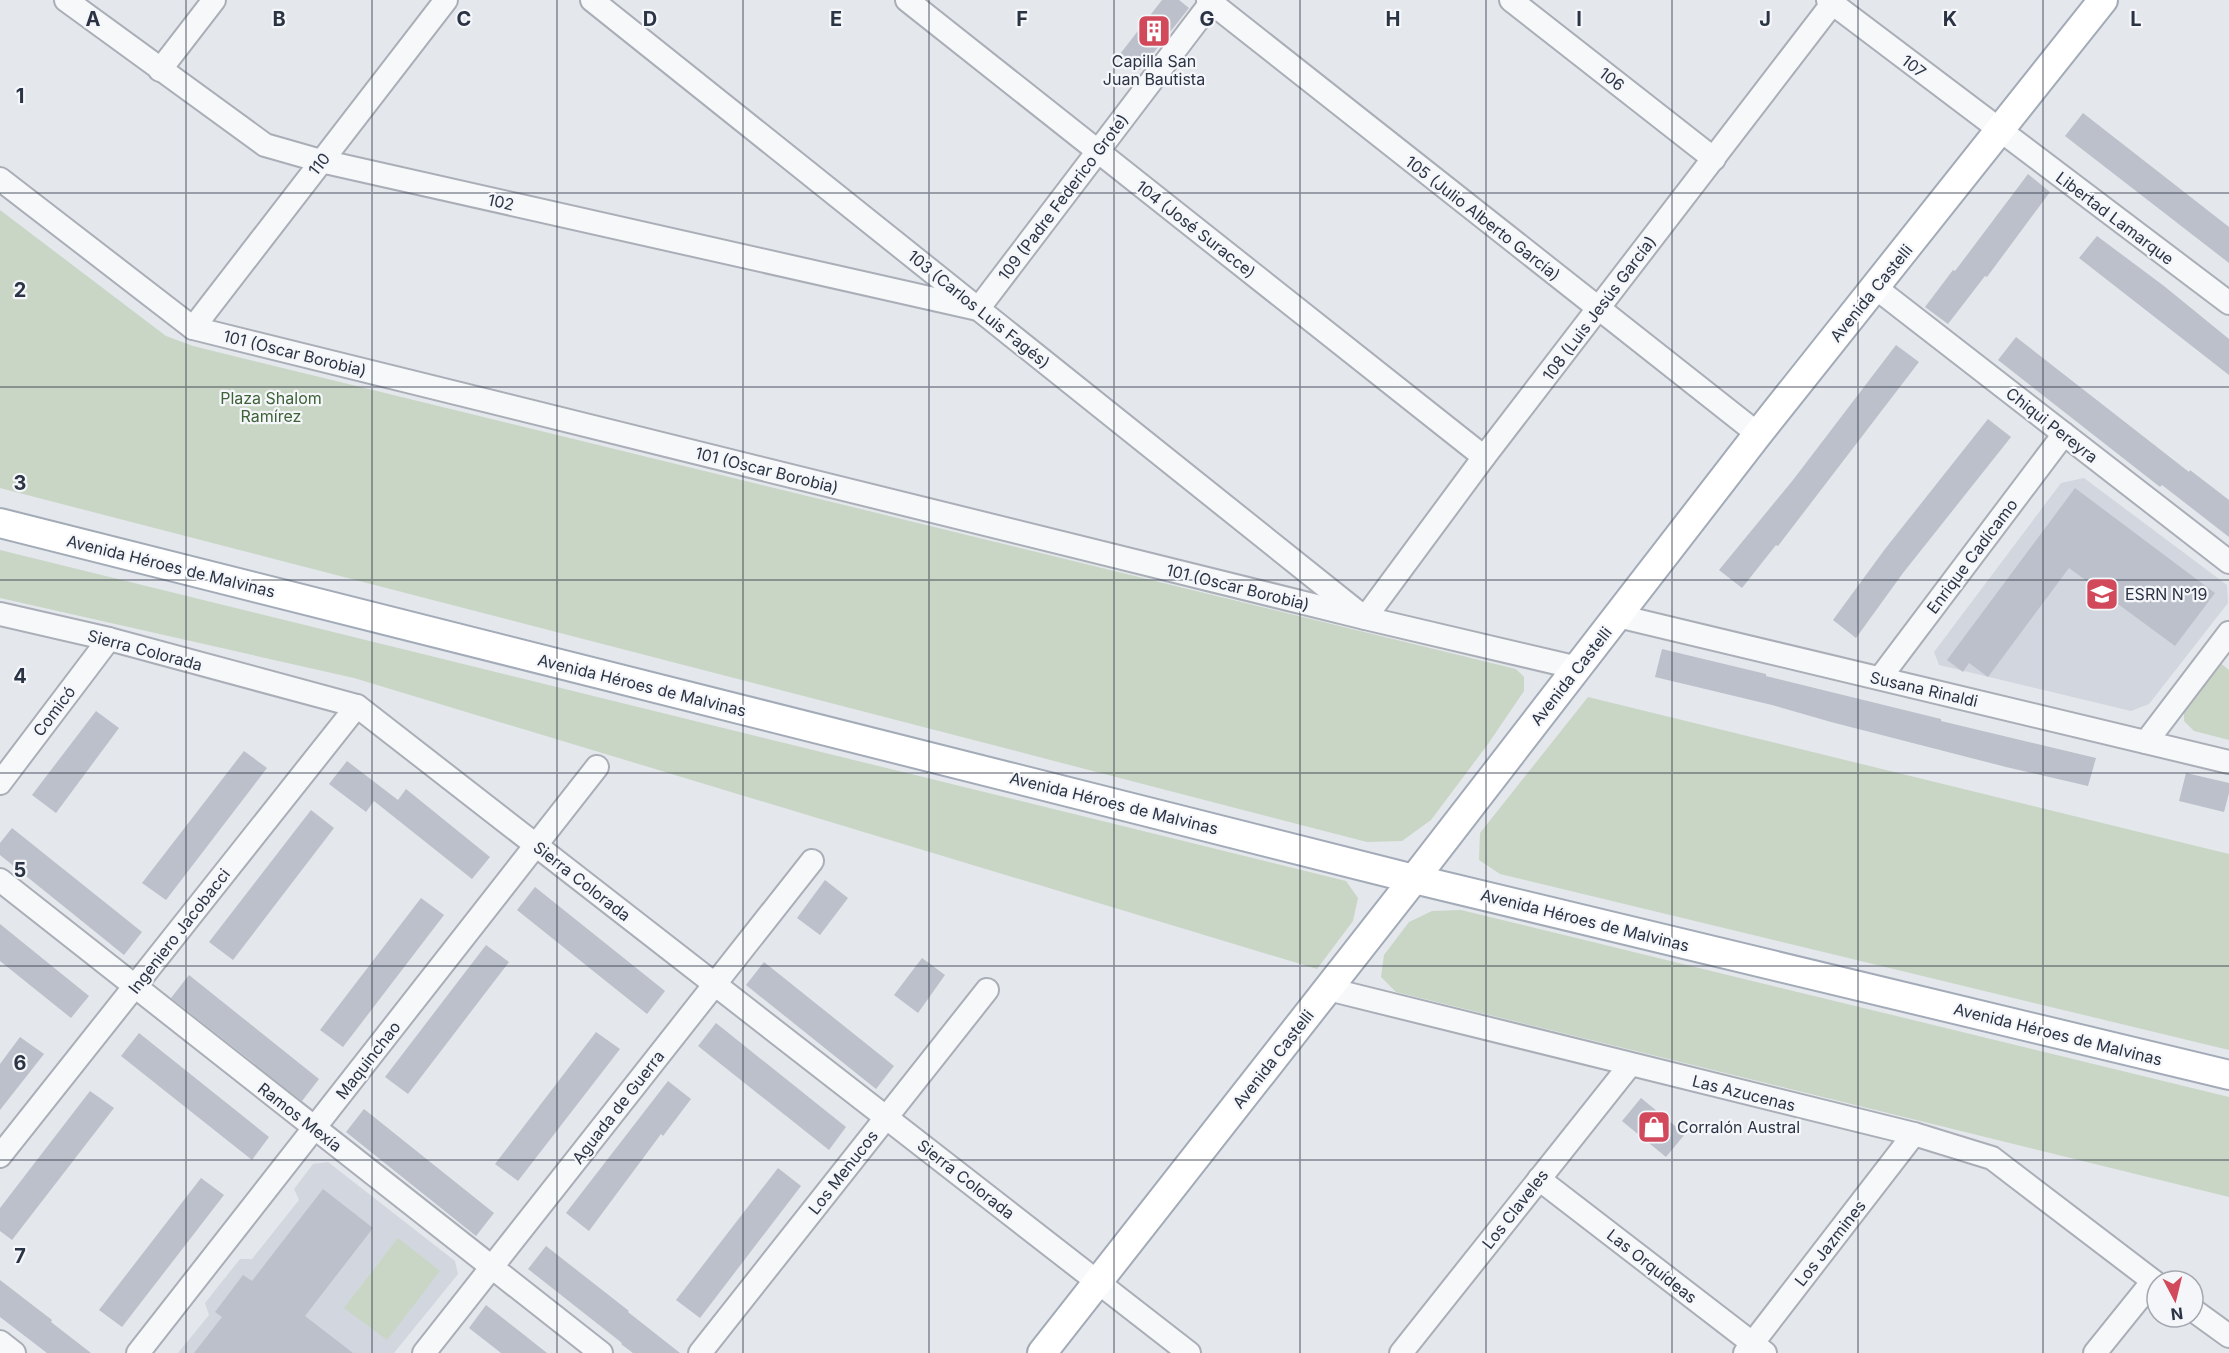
<svg xmlns="http://www.w3.org/2000/svg" width="2229" height="1353" viewBox="0 0 2229 1353" font-family="Inter,sans-serif">
  <style>
    .built { fill: #d2d6de }
    .green { fill: #c9d6c5 }
    .building { fill: #bbc0ca }
    .lines { fill: none; stroke-linecap: round; stroke-linejoin: round }
    .minor-casing { stroke: #a9aeb7; stroke-width: 26 }
    .major-casing { stroke: #a3abb8; stroke-width: 32 }
    .minor { stroke: #f7f8fa; stroke-width: 22 }
    .major { stroke: #fff; stroke-width: 28 }
    .grid { fill: none; stroke: #2b3445; stroke-width: 1.5; stroke-opacity: 0.55 }
    .labels { text-anchor: middle; stroke-width: 4.5; stroke-linejoin: round; paint-order: stroke }
    .poi-label { font-size: 16px; fill: #2b3445; stroke: #f4f6f9; text-anchor: start }
    .street-label { font-size: 16px; fill: #2b3445; stroke: #f4f6f9 }
    .park-label { font-size: 16px; fill: #3f6138; stroke: #f4f6f9 }
    .grid-label { font-size: 20px; text-anchor: middle; font-weight: bold; fill: #2b3445; stroke: #f4f6f9; stroke-width: 4.5; stroke-linejoin: round; paint-order: stroke }
  </style>
  <rect width="100%" height="100%" fill="#e4e7ec"/>
  <g class="built">
    <polygon points="2084,478 2227,585 2228,603 2149,704 2131,711 1939,665 1934,652 2061,483"/>
    <polygon points="328,1162 455,1261 458,1274 394,1353 178,1353 209,1315 205,1303 240,1259 252,1259 299,1200 294,1189 313,1164"/>
  </g>
  <g class="green">
    <polygon points="0,210 166,336 193,346 1516,669 1524,677 1524,691 1488,744 1431,820 1402,841 1367,842 0,488"/>
    <polygon points="0,550 1346,881 1358,898 1353,921 1317,969 354,678 0,598"/>
    <polygon points="2219,662 2229,670 2229,740 2194,731 2184,721 2184,710"/>
    <polygon points="1588,697 2229,854 2229,1050 1500,874 1479,860 1480,833"/>
    <polygon points="1461,910 2229,1097 2229,1197 1396,992 1381,977 1384,955 1409,922 1432,911"/>
    <polygon points="398,1238 440,1271 387,1340 344,1308"/>
  </g>
  <g class="building">
    <polygon points="1162,0 1179,0 1189,8 1140,70 1120,54"/>
    <polygon points="2083,113 2229,227 2229,263 2065,136"/>
    <polygon points="2028,174 2050,192 1987,277 1985,276 1948,324 1925,307 1953,270 1955,271"/>
    <polygon points="2097,236 2164,286 2229,339 2229,375 2079,258"/>
    <polygon points="2016,337 2189,472 2190,470 2229,500 2229,537 2162,485 2160,487 1998,360"/>
    <polygon points="1896,345 1919,362 1778,546 1776,545 1742,588 1719,570 1793,480"/>
    <polygon points="1988,419 2011,437 1903,573 1856,638 1833,620 1885,549"/>
    <polygon points="2075,488 2215,593 2175,646 2069,568 1988,677 1969,663 1963,672 1947,660"/>
    <polygon points="1662,649 1766,674 1766,676 1941,719 1941,721 2096,758 2088,786 2006,767 1831,722 1772,705 1655,677"/>
    <polygon points="96,711 119,728 56,813 32,795"/>
    <polygon points="244,751 267,768 166,900 142,883"/>
    <polygon points="347,761 398,800 406,789 490,857 472,879 374,801 366,812 329,784"/>
    <polygon points="2186,773 2229,783 2229,793 2224,812 2179,801"/>
    <polygon points="311,810 334,828 233,960 209,942"/>
    <polygon points="12,828 142,932 124,955 0,855 0,843"/>
    <polygon points="825,880 848,898 820,935 797,918"/>
    <polygon points="535,887 665,991 647,1014 517,910"/>
    <polygon points="421,898 444,915 343,1047 320,1030"/>
    <polygon points="0,924 89,996 71,1018 0,961"/>
    <polygon points="486,945 509,962 408,1094 385,1077"/>
    <polygon points="922,958 945,975 918,1013 894,995"/>
    <polygon points="764,962 894,1066 876,1089 746,985"/>
    <polygon points="189,975 319,1079 302,1101 171,998"/>
    <polygon points="716,1023 846,1127 829,1150 698,1046"/>
    <polygon points="596,1032 620,1049 518,1181 495,1164"/>
    <polygon points="139,1033 269,1137 252,1160 121,1056"/>
    <polygon points="20,1037 44,1054 0,1110 0,1064"/>
    <polygon points="668,1081 691,1099 663,1136 661,1134 589,1231 566,1213"/>
    <polygon points="90,1091 114,1108 12,1240 0,1231 0,1208"/>
    <polygon points="1641,1098 1685,1134 1666,1157 1622,1121"/>
    <polygon points="364,1109 494,1213 476,1236 346,1132"/>
    <polygon points="778,1168 801,1186 700,1318 676,1300"/>
    <polygon points="201,1178 224,1195 122,1327 99,1310"/>
    <polygon points="323,1189 373,1228 305,1316 353,1353 194,1353 222,1317 215,1312 243,1275 252,1281"/>
    <polygon points="546,1246 629,1311 628,1312 680,1353 633,1353 621,1344 622,1343 528,1269"/>
    <polygon points="0,1280 52,1320 51,1322 91,1353 47,1353 0,1317"/>
    <polygon points="486,1305 523,1334 547,1353 501,1353 469,1328"/>
  </g>
  <g class="lines">
    <g class="minor-casing">
      <g id="minor">
        <polyline points="66,0 265,145 321,161 978,309 1213,0"/>
        <polyline points="592,0 1365,618 1484,457 1835,0"/>
        <polyline points="907,0 1484,457"/>
        <polyline points="1208,0 1758,434"/>
        <polyline points="1511,0 1714,159"/>
        <polyline points="1828,0 2229,303"/>
        <polyline points="160,70 214,0"/>
        <polyline points="0,179 193,328 1365,618 1578,668"/>
        <polyline points="1876,288 2229,562"/>
        <polyline points="193,328 446,0"/>
        <polyline points="0,614 109,639 357,706 1189,1353"/>
        <polyline points="1618,616 2229,762"/>
        <polyline points="1880,678 2064,434"/>
        <polyline points="2146,742 2229,633"/>
        <polyline points="0,783 109,639"/>
        <polyline points="0,880 601,1353"/>
        <polyline points="1328,989 1914,1134 1992,1158 2157,1284"/>
        <polyline points="0,1156 357,706"/>
        <polyline points="1539,1179 1765,1353"/>
        <polyline points="2193,1310 2229,1336"/>
        <polyline points="0,1342 14,1353"/>
        <polyline points="138,1353 597,767"/>
        <polyline points="424,1353 812,861"/>
        <polyline points="700,1353 987,990"/>
        <polyline points="1401,1353 1630,1065"/>
        <polyline points="1745,1353 1914,1134"/>
        <polyline points="2095,1353 2153,1281"/>
      </g>
    </g>
    <g class="major-casing">
      <g id="major">
        <polyline points="0,523 1414,879 2229,1075"/>
        <polyline points="1042,1353 1414,879 1758,434 2103,0"/>
      </g>
    </g>
    <use href="#minor" class="minor"/>
    <use href="#major" class="major"/>
  </g>
  <path class="grid" d="M186,0V1353M372,0V1353M557,0V1353M743,0V1353M929,0V1353M1114,0V1353M1300,0V1353M1486,0V1353M1672,0V1353M1858,0V1353M2043,0V1353M0,193H2229M0,387H2229M0,580H2229M0,773H2229M0,966H2229M0,1160H2229"/>
  <defs>
    <g id="building-square" transform="scale(1.725)"><rect x="-9" y="-9" width="18" height="18" rx="4" fill="#d1495b" stroke="#f4f6f9"/><path d="M-4-6H4V6H1V3H-1V6H-4ZM-2.5-4.3h1.7v1.8h-1.7ZM.8-4.3h1.7v1.8H.8ZM-2.5-1h1.7V.8h-1.7ZM.8-1h1.7V.8H.8Z" fill="#fff"/></g>
    <g id="school-square" transform="scale(1.725)"><rect x="-9" y="-9" width="18" height="18" rx="4" fill="#d1495b" stroke="#f4f6f9"/><path d="M0-5L7-2L0 1L-7-2ZM-4 1L0 2.5L4 1V4Q0 6-4 4Z" fill="#fff"/></g>
    <g id="shop-square" transform="scale(1.725)"><rect x="-9" y="-9" width="18" height="18" rx="4" fill="#d1495b" stroke="#f4f6f9"/><path d="M-5-2.5h2.3a2.7 3.5 0 0 1 5.4 0H5L5.5 6h-11ZM-1.5-2.5h3a1.5 2.3 0 0 0-3 0Z" fill="#fff"/></g>
  </defs>
  <g fill-rule="evenodd">
    <use href="#building-square" x="1154" y="31"/>
    <use href="#school-square" x="2102" y="594"/>
    <use href="#shop-square" x="1654" y="1127"/>
  </g>
  <g class="labels">
    <g class="poi-label">
      <text x="1154" y="67" text-anchor="middle">Capilla San<tspan x="1154" dy="18">Juan Bautista</tspan></text>
      <text x="2125" y="600">ESRN N°19</text>
      <text x="1677" y="1133">Corralón Austral</text>
    </g>
    <g class="street-label">
      <text transform="translate(1914 66) rotate(38)" y="6">107</text>
      <text transform="translate(1612 79) rotate(38)" y="6">106</text>
      <text transform="translate(319 164) rotate(-52)" y="6">110</text>
      <text transform="translate(1063 197) rotate(-53)" y="6">109 (Padre Federico Grote)</text>
      <text transform="translate(501 202) rotate(13)" y="6">102</text>
      <text transform="translate(1483 218) rotate(38)" y="6">105 (Julio Alberto García)</text>
      <text transform="translate(2115 218) rotate(37)" y="6">Libertad Lamarque</text>
      <text transform="translate(1196 229) rotate(38)" y="6">104 (José Suracce)</text>
      <text transform="translate(1871 293) rotate(-51)" y="6">Avenida Castelli</text>
      <text transform="translate(1599 308) rotate(-53)" y="6">108 (Luis Jesús García)</text>
      <text transform="translate(979 309) rotate(39)" y="6">103 (Carlos Luis Fagés)</text>
      <text transform="translate(295 353) rotate(14)" y="6">101 (Oscar Borobia)</text>
      <text transform="translate(2052 425) rotate(38)" y="6">Chiqui Pereyra</text>
      <text transform="translate(767 470) rotate(14)" y="6">101 (Oscar Borobia)</text>
      <text transform="translate(1972 556) rotate(-53)" y="6">Enrique Cadícamo</text>
      <text transform="translate(171 566) rotate(14)" y="6">Avenida Héroes de Malvinas</text>
      <text transform="translate(1238 587) rotate(14)" y="6">101 (Oscar Borobia)</text>
      <text transform="translate(145 650) rotate(15)" y="6">Sierra Colorada</text>
      <text transform="translate(1571 676) rotate(-52)" y="6">Avenida Castelli</text>
      <text transform="translate(642 685) rotate(14)" y="6">Avenida Héroes de Malvinas</text>
      <text transform="translate(1924 689) rotate(13)" y="6">Susana Rinaldi</text>
      <text transform="translate(54 711) rotate(-53)" y="6">Comicó</text>
      <text transform="translate(1114 803) rotate(14)" y="6">Avenida Héroes de Malvinas</text>
      <text transform="translate(582 881) rotate(38)" y="6">Sierra Colorada</text>
      <text transform="translate(1585 920) rotate(14)" y="6">Avenida Héroes de Malvinas</text>
      <text transform="translate(179 931) rotate(-52)" y="6">Ingeniero Jacobacci</text>
      <text transform="translate(2058 1034) rotate(14)" y="6">Avenida Héroes de Malvinas</text>
      <text transform="translate(1273 1059) rotate(-52)" y="6">Avenida Castelli</text>
      <text transform="translate(368 1060) rotate(-52)" y="6">Maquinchao</text>
      <text transform="translate(1744 1093) rotate(14)" y="6">Las Azucenas</text>
      <text transform="translate(618 1107) rotate(-52)" y="6">Aguada de Guerra</text>
      <text transform="translate(300 1117) rotate(38)" y="6">Ramos Mexía</text>
      <text transform="translate(843 1172) rotate(-52)" y="6">Los Menucos</text>
      <text transform="translate(966 1179) rotate(38)" y="6">Sierra Colorada</text>
      <text transform="translate(1515 1209) rotate(-52)" y="6">Los Claveles</text>
      <text transform="translate(1830 1243) rotate(-52)" y="6">Los Jazmines</text>
      <text transform="translate(1652 1266) rotate(38)" y="6">Las Orquídeas</text>
    </g>
    <g class="park-label">
      <text x="271" y="404">Plaza Shalom<tspan x="271" dy="18">Ramírez</tspan></text>
    </g>
  </g>
  <g class="grid-label">
    <text x="93" y="26">A</text>
    <text x="279" y="26">B</text>
    <text x="464" y="26">C</text>
    <text x="650" y="26">D</text>
    <text x="836" y="26">E</text>
    <text x="1022" y="26">F</text>
    <text x="1207" y="26">G</text>
    <text x="1393" y="26">H</text>
    <text x="1579" y="26">I</text>
    <text x="1765" y="26">J</text>
    <text x="1950" y="26">K</text>
    <text x="2136" y="26">L</text>
    <text x="20" y="103">1</text>
    <text x="20" y="297">2</text>
    <text x="20" y="490">3</text>
    <text x="20" y="683">4</text>
    <text x="20" y="877">5</text>
    <text x="20" y="1070">6</text>
    <text x="20" y="1263">7</text>
  </g>
  <g transform="translate(2175 1299) rotate(173)"><circle r="28" fill="#f4f6f9" stroke="#a4a8b1" stroke-width="1.5"/>
  <path d="M0-4.5L10 22L0 15L-10 22Z" fill="#d1495b"/>
  <text y="-9" font-size="16" font-weight="bold" text-anchor="middle" fill="#2b3445">N</text>
  </g>
</svg>
